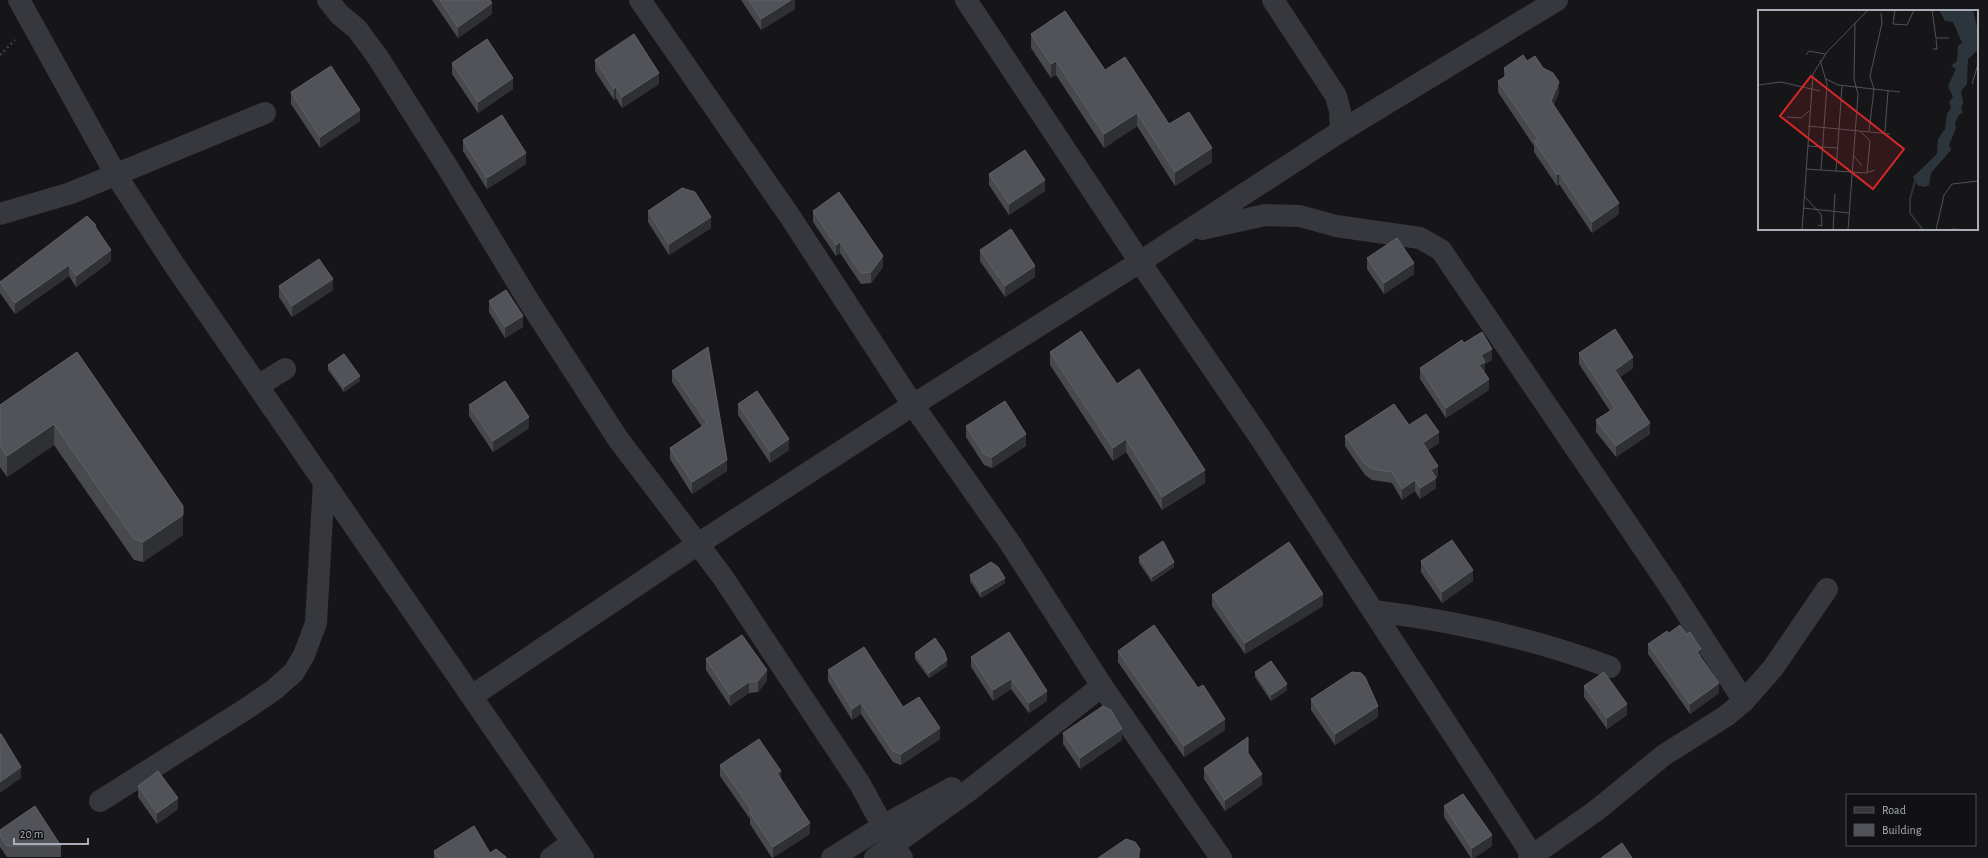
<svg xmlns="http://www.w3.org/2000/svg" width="1988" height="858" viewBox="0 0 1988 858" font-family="'Alegreya Sans',sans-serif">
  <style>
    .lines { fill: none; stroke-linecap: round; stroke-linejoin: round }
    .path { stroke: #3d3f44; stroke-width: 2.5; stroke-dasharray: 2 3; stroke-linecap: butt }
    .street { stroke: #37383d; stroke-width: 22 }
    .wall { fill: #47494d }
    .shaded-wall { fill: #2f3033 }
    .building { fill: #525359; stroke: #5f6168 }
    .inset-river { fill: none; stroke: #2c353c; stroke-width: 2 }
    .inset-road { fill: none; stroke: #505258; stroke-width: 1 }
    .view { fill: #d62828; fill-opacity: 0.15; stroke: #d62828; stroke-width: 2 }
    .inset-edge { fill: none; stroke: #a8adb8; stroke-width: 2 }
  </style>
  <rect width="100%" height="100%" fill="#161618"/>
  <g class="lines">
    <polyline class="path" points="0,55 15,40"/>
    <g class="street">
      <polyline points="19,0 116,175 173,263 583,858"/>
      <polyline points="328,0 339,14 357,29 377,56 448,168 528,300 618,439 722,576 860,784 893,845 902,858"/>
      <polyline points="640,0 791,218 913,405 1010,543 1102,686 1221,858"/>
      <polyline points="966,0 1140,262 1259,436 1534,858"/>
      <polyline points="1273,0 1336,96 1340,111 1341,131"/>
      <polyline points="0,214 71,193 265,113"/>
      <polyline points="1202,229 1265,215 1300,216 1336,226 1420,238 1441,250 1666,581 1744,701"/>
      <polyline points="258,386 285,369"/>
      <path d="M1374,611C1455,621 1533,638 1610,667"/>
      <polyline points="472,696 698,544 913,405 1140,262 1341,131 1557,0"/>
      <polyline points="100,801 249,707 275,689 294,672 304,655 316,623 324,481"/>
      <polyline points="551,858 572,843"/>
      <polyline points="832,858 883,826 952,788"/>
      <polyline points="875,858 967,792 1102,686"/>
      <polyline points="1529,858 1597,810 1664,755 1726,716 1744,701 1773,668 1827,589"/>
    </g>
  </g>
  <g class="wall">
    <polygon points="432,0 490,0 492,14 458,38"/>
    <polygon points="741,0 795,0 795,9 761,30"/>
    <polygon points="1031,34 1105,70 1212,162 1175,186 1137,126 1104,148 1056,75 1051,78 1031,48"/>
    <polygon points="595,60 659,84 622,108 616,98 614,100 595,71"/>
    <polygon points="1527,61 1559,93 1553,105 1619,214 1592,233 1559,184 1557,186 1534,152 1534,146 1498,92 1498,81 1504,77 1504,68"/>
    <polygon points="452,63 513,89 478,113 452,74"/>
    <polygon points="291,92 360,121 320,148 291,104"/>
    <polygon points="463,140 526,164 487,189 463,151"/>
    <polygon points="989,174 1045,191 1009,215 989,185"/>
    <polygon points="648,211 711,228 669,255 648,222"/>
    <polygon points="813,211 883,267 871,283 861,284 840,253 836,256 813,222"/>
    <polygon points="96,228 111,261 76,287 69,276 15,314 0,293 0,282"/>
    <polygon points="980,250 1035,277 1005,297 980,261"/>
    <polygon points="1367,258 1414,274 1384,294 1367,269"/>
    <polygon points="279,286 333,290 292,317 279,297"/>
    <polygon points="489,301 523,327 505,338 489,312"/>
    <polygon points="1464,343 1492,360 1485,364 1485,372 1484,373 1489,390 1446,418 1420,379 1420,368"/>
    <polygon points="708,347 727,471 692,494 670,459 670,448 702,427 672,382 672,371"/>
    <polygon points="77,352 183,535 143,562 134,560 54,445 7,477 0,467 0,405"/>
    <polygon points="1050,352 1117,384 1205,483 1162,510 1126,452 1113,461 1050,365"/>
    <polygon points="1579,353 1633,368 1620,377 1650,434 1616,457 1596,432 1596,420 1610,411 1579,364"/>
    <polygon points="328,365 360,381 344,392 328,370"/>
    <polygon points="738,404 789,450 770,463 738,415"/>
    <polygon points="469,405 529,428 493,452 469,416"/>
    <polygon points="966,426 1026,446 992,468 984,465 966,437"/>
    <polygon points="1345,436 1439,443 1428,450 1438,477 1436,478 1436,488 1420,499 1415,491 1402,500 1392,483 1372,480 1365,475 1345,446"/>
    <polygon points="1139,557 1174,567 1152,582 1139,563"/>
    <polygon points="1421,561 1473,581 1442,603 1421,572"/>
    <polygon points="970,575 1005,583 981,598 970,581"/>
    <polygon points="1212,595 1323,606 1245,654 1212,606"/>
    <polygon points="1009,632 1047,701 1029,713 1011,689 993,701 971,667 971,657"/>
    <polygon points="1669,633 1701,659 1719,693 1690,714 1648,654 1648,644"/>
    <polygon points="1118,651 1225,730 1184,757 1118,662"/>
    <polygon points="915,653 947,666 929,678 915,659"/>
    <polygon points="706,659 767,681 758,692 749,693 730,706 706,670"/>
    <polygon points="828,670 903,707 940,739 901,765 893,762 861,714 852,720 828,681"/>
    <polygon points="1255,672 1287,690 1271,701 1255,677"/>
    <polygon points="1584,686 1627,715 1607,729 1584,697"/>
    <polygon points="1311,699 1378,717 1335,745 1311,710"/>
    <polygon points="1063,733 1122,740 1080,769 1063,744"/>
    <polygon points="1248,754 1262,785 1225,811 1204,779 1204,768"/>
    <polygon points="720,765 781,779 810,834 772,858 750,824 750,819 720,776"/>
    <polygon points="138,786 178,809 157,824 138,797"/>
    <polygon points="1444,806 1492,846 1474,858 1471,858 1444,817"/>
    <polygon points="0,830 61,846 61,857 7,857 0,847"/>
    <polygon points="434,851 490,853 506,858 434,858"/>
  </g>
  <g class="shaded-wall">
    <polygon points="791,0 795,0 795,9 761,30 761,19"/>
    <polygon points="492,3 492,14 458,38 458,27"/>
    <polygon points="1056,61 1056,75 1051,78 1051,64"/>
    <polygon points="659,73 659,84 622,108 622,97"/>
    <polygon points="513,78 513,89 478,113 478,102"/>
    <polygon points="1559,82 1559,93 1551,112 1551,101"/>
    <polygon points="616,87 616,98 614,100 614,89"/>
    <polygon points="360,110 360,121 320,148 320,137"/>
    <polygon points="1137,113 1137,126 1104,148 1104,134"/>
    <polygon points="1212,148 1212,162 1175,186 1175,172"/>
    <polygon points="526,153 526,164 487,189 487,178"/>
    <polygon points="1559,173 1559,184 1557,186 1557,175"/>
    <polygon points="1045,180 1045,191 1009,215 1009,204"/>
    <polygon points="1619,203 1619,214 1592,233 1592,222"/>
    <polygon points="711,217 711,228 669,255 669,244"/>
    <polygon points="840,242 840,253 836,256 836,245"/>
    <polygon points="111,250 111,261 76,287 76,276"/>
    <polygon points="883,256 883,267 871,283 871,272"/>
    <polygon points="1414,263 1414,274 1384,294 1384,283"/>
    <polygon points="69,265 69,276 15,314 15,303"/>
    <polygon points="1035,266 1035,277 1005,297 1005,286"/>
    <polygon points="333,279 333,290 292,317 292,306"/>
    <polygon points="523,316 523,327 505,338 505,327"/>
    <polygon points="1492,349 1492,360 1485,364 1485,372 1479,376 1479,365 1481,355"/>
    <polygon points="1633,357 1633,368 1615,381 1615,370"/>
    <polygon points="360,376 360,381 344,392 344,387"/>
    <polygon points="1489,379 1489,390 1446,418 1446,408"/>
    <polygon points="529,417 529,428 493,452 493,441"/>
    <polygon points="1650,423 1650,434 1616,457 1616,446"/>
    <polygon points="54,424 54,445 7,477 7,456"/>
    <polygon points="1439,432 1439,443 1423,453 1423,443"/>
    <polygon points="1026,434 1026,446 992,468 992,457"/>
    <polygon points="789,439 789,450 770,463 770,452"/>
    <polygon points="1126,439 1126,452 1113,461 1113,448"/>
    <polygon points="727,460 727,471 692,494 692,482"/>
    <polygon points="1438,466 1438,477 1436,478 1436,488 1420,499 1420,488 1431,470"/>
    <polygon points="1205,470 1205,483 1162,510 1162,497"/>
    <polygon points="1415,480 1415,491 1402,500 1402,489"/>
    <polygon points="183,515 183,535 143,562 143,542"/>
    <polygon points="1174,562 1174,567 1152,582 1152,577"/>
    <polygon points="1473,570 1473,581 1442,603 1442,592"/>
    <polygon points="1005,578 1005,583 981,598 981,592"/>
    <polygon points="1323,594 1323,606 1245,654 1245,643"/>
    <polygon points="1701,649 1701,659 1697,652"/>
    <polygon points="947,660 947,666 929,678 929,673"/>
    <polygon points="767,670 767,681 758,692 758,681"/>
    <polygon points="1011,679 1011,689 993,701 993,690"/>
    <polygon points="749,682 749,693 730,706 730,695"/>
    <polygon points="1719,683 1719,693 1690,714 1690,704"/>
    <polygon points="1287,684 1287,690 1271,701 1271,695"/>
    <polygon points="1047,691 1047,701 1029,713 1029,703"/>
    <polygon points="861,703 861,714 852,720 852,709"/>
    <polygon points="1627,704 1627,715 1607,729 1607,718"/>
    <polygon points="1378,706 1378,717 1335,745 1335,734"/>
    <polygon points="1225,719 1225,730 1184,757 1184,746"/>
    <polygon points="940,728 940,739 901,765 901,754"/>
    <polygon points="1122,729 1122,740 1080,769 1080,758"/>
    <polygon points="21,767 21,778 0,793 0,782"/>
    <polygon points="781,771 781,782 777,773"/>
    <polygon points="1262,774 1262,785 1225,811 1225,800"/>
    <polygon points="178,798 178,809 157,824 157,813"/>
    <polygon points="810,823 810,834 773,858 773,847"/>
    <polygon points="1492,835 1492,846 1474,858 1472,858 1472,848"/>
    <polygon points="1140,849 1140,858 1138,858"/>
  </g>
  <g class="building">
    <polygon points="440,0 490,0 492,3 458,27"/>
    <polygon points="749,0 791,0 761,19"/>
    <polygon points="1065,11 1105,70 1125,57 1169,124 1189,112 1212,148 1175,172 1137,113 1104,134 1056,61 1051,64 1031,34"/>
    <polygon points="634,34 659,73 622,97 616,87 614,89 595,60"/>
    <polygon points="487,39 513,78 478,102 452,63"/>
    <polygon points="1523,55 1527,61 1535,56 1543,68 1553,73 1559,82 1551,101 1619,203 1592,222 1559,173 1557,175 1534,141 1538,139 1498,81 1508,75 1504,68"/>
    <polygon points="331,66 360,110 320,137 291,92"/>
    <polygon points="502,115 526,153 487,178 463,140"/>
    <polygon points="1025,150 1045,180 1009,204 989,174"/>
    <polygon points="682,188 695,192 711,217 669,244 648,211"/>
    <polygon points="839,192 883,256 871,272 861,273 840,242 836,245 813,211"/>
    <polygon points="87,216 95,224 96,228 111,250 76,276 69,265 15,303 0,282"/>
    <polygon points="1011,229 1035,266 1005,286 980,250"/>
    <polygon points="1397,238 1414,263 1384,283 1367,258"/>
    <polygon points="319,259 333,279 292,306 279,286"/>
    <polygon points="506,290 523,316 505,327 489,301"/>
    <polygon points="1615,329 1633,357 1615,370 1650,423 1616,446 1596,420 1615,408 1579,353"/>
    <polygon points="1081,331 1117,384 1139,369 1205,470 1162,497 1126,439 1113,448 1050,352"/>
    <polygon points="1482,332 1492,349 1481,355 1485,362 1479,365 1489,379 1446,408 1420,368 1462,340 1464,343"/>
    <polygon points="708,347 727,460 692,482 670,448 707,423 672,371"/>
    <polygon points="77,352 183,506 183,515 143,542 134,539 54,424 7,456 0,446 0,405"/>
    <polygon points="344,354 360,376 344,387 328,365"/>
    <polygon points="505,381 529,417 493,441 469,405"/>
    <polygon points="757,391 789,439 770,452 738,404"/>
    <polygon points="1005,401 1026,434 992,457 984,454 966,426"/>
    <polygon points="1394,404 1409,425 1426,414 1439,432 1423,443 1438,466 1431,470 1436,478 1420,488 1415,480 1402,489 1392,472 1372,469 1365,464 1345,436"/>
    <polygon points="1452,540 1473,570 1442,592 1421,561"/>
    <polygon points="1163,541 1174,562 1152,577 1139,557"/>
    <polygon points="1289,542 1323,594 1245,643 1212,595"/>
    <polygon points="991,562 998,567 1005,578 981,592 970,575"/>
    <polygon points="1154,625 1198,688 1203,685 1225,719 1184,746 1118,651"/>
    <polygon points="1680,625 1687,634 1690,632 1701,649 1697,652 1719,683 1690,704 1648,644 1667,631 1669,633"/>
    <polygon points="1009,632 1047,691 1029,703 1011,679 993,690 971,657"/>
    <polygon points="742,635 767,670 758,681 749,682 730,695 706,659"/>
    <polygon points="935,638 944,651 947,660 929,673 915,653"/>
    <polygon points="864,647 903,707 919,697 940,728 901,754 893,751 861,703 852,709 828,670"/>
    <polygon points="1271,661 1287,684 1271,695 1255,672"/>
    <polygon points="1352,672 1361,673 1365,677 1378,706 1335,734 1311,699"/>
    <polygon points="1604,672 1627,704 1607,718 1584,686"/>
    <polygon points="1103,706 1111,710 1122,729 1080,758 1063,733"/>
    <polygon points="0,734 1,734 21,767 0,782"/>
    <polygon points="1248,737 1248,753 1262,774 1225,800 1204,768"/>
    <polygon points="759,739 781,771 777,773 810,823 773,847 750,813 751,809 720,765"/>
    <polygon points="158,771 178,798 157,813 138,786"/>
    <polygon points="1463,794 1492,835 1472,848 1444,806"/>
    <polygon points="35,806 61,846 7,846 0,836 0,830"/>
    <polygon points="474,826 490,853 496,849 506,857 506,858 438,858 434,851"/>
    <polygon points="1126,839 1135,842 1140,849 1138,858 1098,858"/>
    <polygon points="1622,843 1632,858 1601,858"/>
  </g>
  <g transform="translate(1758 10)">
    <rect width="220" height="220" fill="#161618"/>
    <path d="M181,0H215L220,21V40L210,49L209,74L203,81L205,92L203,99L205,102L200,106L197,114L198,118L191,135L193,140L173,163L171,175L167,177L159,175L155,167L179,144L180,129L187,119L189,104L193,98L191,92L195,87L190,76L198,59L193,56L199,51L200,36L204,33L195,12L187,11Z" fill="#2c353c"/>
    <path class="inset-river" d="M157,171L152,189V203L165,220"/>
    <path class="inset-road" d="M137,0L135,14L149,15L156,0M174,0L178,28H191M175,39H179L178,29M48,45L51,41L67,44M62,50L69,74L63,160M68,69L80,75L142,82M214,74L220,54M0,75L23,72L62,81M29,107L43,108L51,101M50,116L132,124M102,121L112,131L109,163M111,121L116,79L112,66L124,13L123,3M125,123L127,121L130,81M50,136L80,138M95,145L104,156M48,159L108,163L117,160M78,161L84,76M46,186L63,204L64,216L60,215M45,198L91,203M194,219L220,220M44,220L55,64L69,42L110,0M75,220L77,184M90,220L100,84L96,69L97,13M178,220L186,185L194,174L220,171"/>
    <path class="view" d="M53,66L146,139L115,179L22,106Z"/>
    <rect width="220" height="220" class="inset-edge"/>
  </g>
  <rect x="1846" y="794" width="130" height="52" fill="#111113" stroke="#4d4f55"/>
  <rect x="1854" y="807" width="20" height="6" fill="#37383d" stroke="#4d4f55"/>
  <text x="1882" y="814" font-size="12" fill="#a8adb8">Road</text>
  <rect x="1854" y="824" width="20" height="12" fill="#525359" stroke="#4d4f55"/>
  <text x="1882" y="834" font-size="12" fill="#a8adb8">Building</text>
  <path d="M14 838v6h74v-6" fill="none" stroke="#a8adb8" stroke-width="2"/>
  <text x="20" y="838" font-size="12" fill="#a8adb8" stroke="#111113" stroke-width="3" paint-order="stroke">20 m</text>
</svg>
